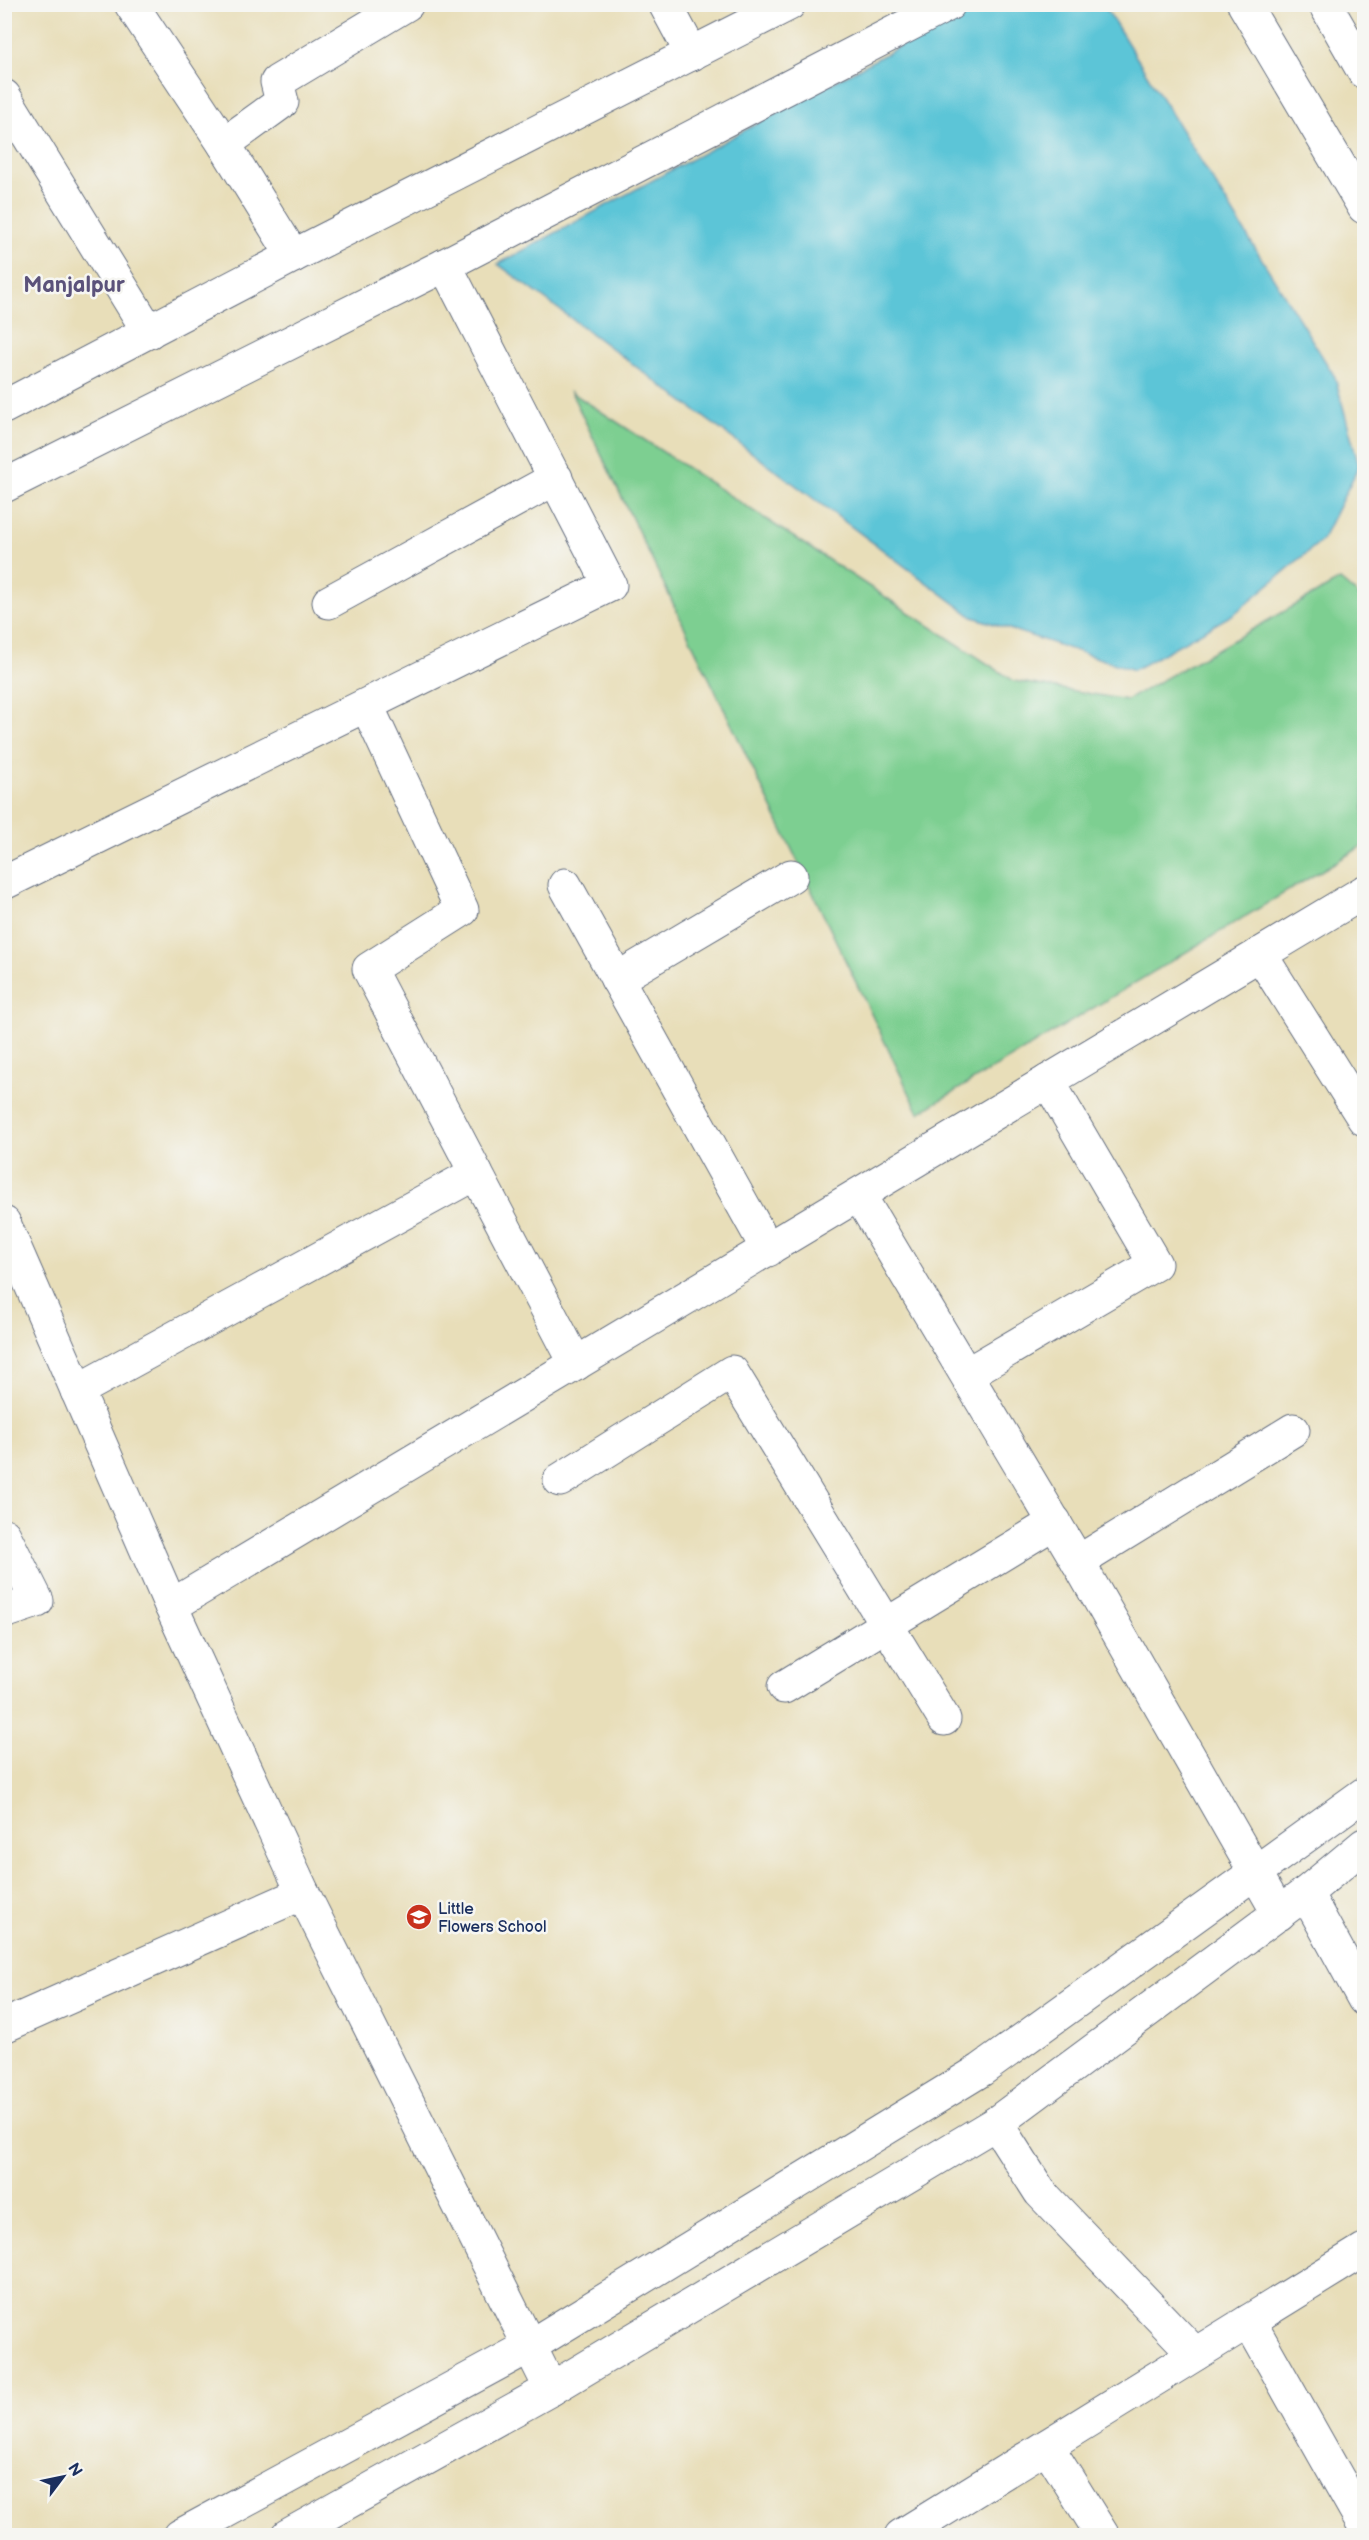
<svg xmlns="http://www.w3.org/2000/svg" width="1369" height="2540" viewBox="0 0 1369 2540" font-family="'Balsamiq Sans',sans-serif">
  <style>
    .green { fill: #7dcf91; stroke: #4c7f78; stroke-width: 1.5 }
    .water { fill: #5cc5d7; stroke: #3c7a9a; stroke-width: 1.5 }
    .lines { fill: none; stroke-linecap: round; stroke-linejoin: round }
    .minor-casing { stroke: #636c7e; stroke-width: 35 }
    .tertiary-casing { stroke: #636c7e; stroke-width: 35 }
    .minor { stroke: #fff; stroke-width: 33 }
    .tertiary { stroke: #fff; stroke-width: 33 }
    .labels { text-anchor: middle; stroke-width: 5; stroke-linejoin: round; paint-order: stroke }
    .poi-label { font-size: 16px; fill: #1b2f5e; stroke: #f6f6f2; text-anchor: start }
    .district-label { font-size: 22px; font-weight: bold; fill: #5b527a; stroke: #f6f6f2 }
  </style>
  <rect width="100%" height="100%" fill="#f6f6f2"/>
  <filter id="ink" filterUnits="userSpaceOnUse"><feTurbulence type="fractalNoise" baseFrequency=".0167" numOctaves="2"/><feDisplacementMap in="SourceGraphic" scale="12" xChannelSelector="R" yChannelSelector="G"/><feConvolveMatrix kernelMatrix="1 2 1 2 8 2 1 2 1" color-interpolation-filters="sRGB"/></filter>
  <filter id="wash" filterUnits="userSpaceOnUse"><feTurbulence type="fractalNoise" baseFrequency=".008" numOctaves="4" result="noise"/><feDisplacementMap in="SourceGraphic" scale="24" xChannelSelector="R" yChannelSelector="G"/><feGaussianBlur stdDeviation="1.35" result="paint"/><feColorMatrix in="noise" values="0 0 0 0 0 0 0 0 0 0 0 0 0 0 0 0 0 1.4 0 .05"/><feComposite in="paint" operator="in"/></filter>
  <g filter="url(#wash)">
    <rect width="100%" height="100%" fill="#e8deb9"/>
    <polygon class="green" points="571,392 1014,681 1127,700 1340,580 1364,600 1364,845 919,1113"/>
    <polygon class="water" points="976,5 1104,5 1335,377 1359,466 1322,540 1234,614 1134,670 973,617 498,264"/>
  </g>
  <g filter="url(#ink)">
    <g class="lines">
      <g class="minor-casing">
        <g id="minor">
          <polyline points="131,4 224,144 293,256"/>
          <polyline points="665,4 692,54"/>
          <polyline points="4,96 149,332"/>
          <polyline points="224,144 282,102 277,82 407,4"/>
          <polyline points="329,602 556,478"/>
          <polyline points="367,706 462,910 369,969 576,1364"/>
          <polyline points="4,883 610,585 445,265"/>
          <polyline points="565,885 768,1250"/>
          <polyline points="1260,954 1364,1119"/>
          <polyline points="617,979 791,876"/>
          <polyline points="859,1195 1078,1562 1279,1914"/>
          <polyline points="967,1374 1155,1264 1048,1081"/>
          <polyline points="77,1391 476,1173"/>
          <polyline points="560,1480 732,1372 944,1719"/>
          <polyline points="4,1535 37,1601 4,1612"/>
          <polyline points="1078,1562 1293,1430"/>
          <polyline points="171,1606 1364,892"/>
          <polyline points="784,1687 1055,1522"/>
          <polyline points="1306,1893 1364,1999"/>
          <polyline points="4,2026 303,1893"/>
          <polyline points="996,2123 1040,2192 1195,2354"/>
          <polyline points="1249,2321 1364,2525"/>
          <polyline points="1047,2446 1103,2536"/>
          <polyline points="901,2536 1364,2250"/>
        </g>
      </g>
      <g class="tertiary-casing">
        <g id="tertiary">
          <polyline points="1244,4 1364,207"/>
          <polyline points="1325,4 1364,72"/>
          <polyline points="4,407 293,256 789,4"/>
          <polyline points="4,486 445,265 949,4"/>
          <polyline points="4,1223 171,1606 303,1893 551,2389"/>
          <polyline points="180,2536 530,2346 981,2070 1364,1794"/>
          <polyline points="287,2536 551,2389 996,2123 1306,1893 1364,1845"/>
        </g>
      </g>
      <use href="#minor" class="minor"/>
      <use href="#tertiary" class="tertiary"/>
    </g>
  </g>
  <defs>
    <g id="school-disc" transform="scale(1.35)"><circle r="9.5" fill="#c8321e" stroke="#f6f6f2"/><path d="M0-5L7-2L0 1L-7-2ZM-4 1L0 2.5L4 1V4Q0 6-4 4Z" fill="#fff"/></g>
  </defs>
  <g fill-rule="evenodd">
    <use href="#school-disc" x="419" y="1917"/>
  </g>
  <g class="labels">
    <g class="poi-label">
      <text x="438" y="1914">Little<tspan x="438" dy="18">Flowers School</tspan></text>
    </g>
    <g class="district-label">
      <text x="74" y="292">Manjalpur</text>
    </g>
  </g>
  <rect width="1369" height="2540" fill="none" stroke="#f6f6f2" stroke-width="24"/>
  <g transform="translate(63 2477) rotate(58)" stroke="#f6f6f2" stroke-width="4.5" paint-order="stroke">
  <path d="M0-4.5L10 22L0 15L-10 22Z" fill="#1b2f5e"/>
  <text y="-9" font-size="16" font-weight="bold" text-anchor="middle" fill="#1b2f5e">N</text>
  </g>
</svg>
